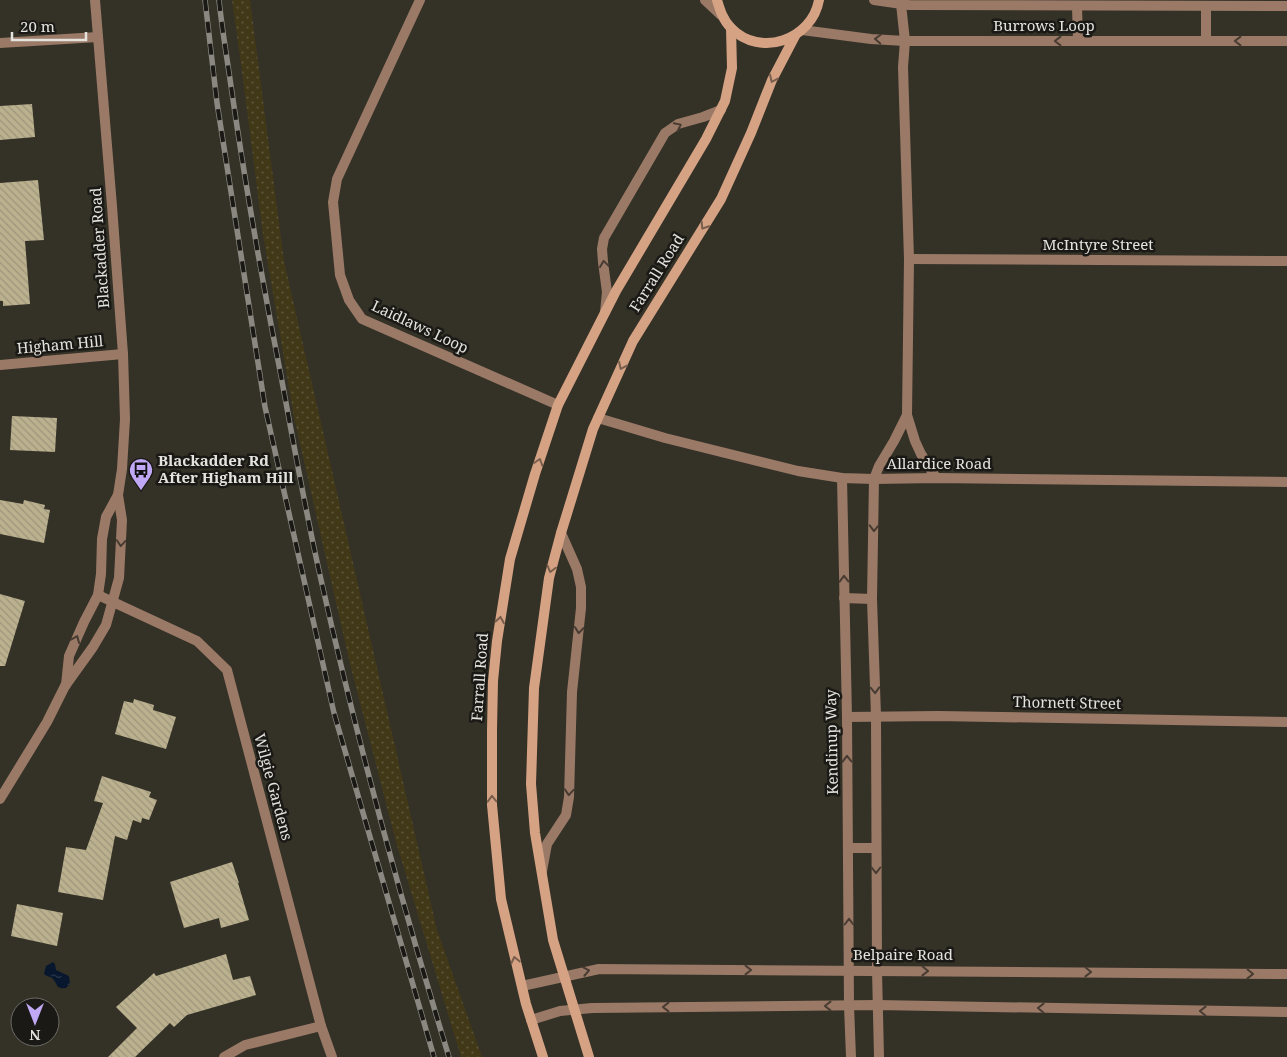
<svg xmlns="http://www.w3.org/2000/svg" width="1287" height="1057" viewBox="0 0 1287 1057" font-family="'Noto Serif',serif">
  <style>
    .sand { fill: url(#sand-dots) }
    .water { fill: url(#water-ripples) }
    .building { fill: url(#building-back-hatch) }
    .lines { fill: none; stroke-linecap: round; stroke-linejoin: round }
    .minor { stroke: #9a7a67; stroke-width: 10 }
    .tertiary { stroke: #9a7a67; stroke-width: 10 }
    .secondary { stroke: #d5a284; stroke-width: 10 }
    .rail-casing { stroke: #8a8880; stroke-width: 5.5 }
    .rail { stroke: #1a1915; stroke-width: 4; stroke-dasharray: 11; stroke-linecap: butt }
    .oneway { stroke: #473b32 }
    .oneway2 { stroke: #785e4c }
    .labels { text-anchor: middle; stroke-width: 5; stroke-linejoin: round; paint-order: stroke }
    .street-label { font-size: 15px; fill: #e4e3dd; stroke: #1a1915 }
    .poi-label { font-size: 15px; font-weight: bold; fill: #e4e3dd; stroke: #1a1915; text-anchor: start }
  </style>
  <defs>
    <pattern id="sand-dots" width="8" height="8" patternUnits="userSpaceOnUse" patternTransform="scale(1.25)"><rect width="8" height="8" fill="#413818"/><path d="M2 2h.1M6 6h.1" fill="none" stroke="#5c5539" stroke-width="1.8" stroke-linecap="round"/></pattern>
    <pattern id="water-ripples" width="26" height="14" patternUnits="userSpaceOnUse" patternTransform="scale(1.25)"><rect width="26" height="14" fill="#08172d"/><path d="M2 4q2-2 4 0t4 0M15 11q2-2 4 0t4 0" fill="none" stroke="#2c394b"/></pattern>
    <pattern id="building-back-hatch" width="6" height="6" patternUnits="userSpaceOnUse" patternTransform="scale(1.25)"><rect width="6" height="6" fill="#bbb18f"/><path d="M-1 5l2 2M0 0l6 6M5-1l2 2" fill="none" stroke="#9d967c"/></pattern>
  </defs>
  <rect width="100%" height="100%" fill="#343127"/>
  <polygon class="sand" points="232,0 250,0 284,261 437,930 482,1057 461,1057 396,842 349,660 294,417 263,235 241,64"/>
  <path class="water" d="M53,962L55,964L56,970L69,976L70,984L66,988C55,990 58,983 52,978C50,977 47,976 45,975L44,973L46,966Z"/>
  <g class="building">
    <polygon points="32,104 35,137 0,140 0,106"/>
    <polygon points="38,180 44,240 25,241 30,304 3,306 3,301 0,301 0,183"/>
    <polygon points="12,416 57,418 55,452 10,450"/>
    <polygon points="0,500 23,504 24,500 45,505 44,509 50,510 44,543 0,534"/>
    <polygon points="0,594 25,601 5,666 0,666"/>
    <polygon points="134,699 154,705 153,710 176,717 166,749 115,734 124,701 133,703"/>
    <polygon points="102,776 151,792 149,797 157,800 149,820 142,818 141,823 133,820 127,840 115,836 103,900 58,892 66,847 86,850 103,803 94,801"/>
    <polygon points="232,862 239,883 238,883 249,920 221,928 219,918 184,928 170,882"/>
    <polygon points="17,904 63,913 57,946 11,936"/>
    <polygon points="226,954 233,980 250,976 256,995 187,1015 174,1027 170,1023 135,1057 108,1057 137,1028 116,1007 154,973 156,976"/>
  </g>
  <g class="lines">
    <g class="minor">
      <polyline points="420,0 337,179 333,202 340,275 349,300 362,319 558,405"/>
      <polyline points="705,0 721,15"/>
      <polyline points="874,0 909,5 1287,6"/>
      <polyline points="901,4 905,41 903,67 909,259 907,415 915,441 921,454 936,478"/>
      <polyline points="1077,6 1078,41"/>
      <polyline points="1206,6 1206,41"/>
      <polyline points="802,30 871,39 905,41 1287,41"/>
      <polyline points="0,43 98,37"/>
      <polyline points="909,259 1287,261"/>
      <polyline points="605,312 607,292 603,262 602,249 604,238 665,133 678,124 703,117 721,110"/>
      <polyline points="0,365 123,354"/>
      <polyline points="598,418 665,438 798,471 842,478 874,479 936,478 1287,482"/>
      <polyline points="842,478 847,717 849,1006 851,1057"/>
      <polyline points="98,595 197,641 227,670 321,1026 332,1057"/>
      <polyline points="844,598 872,599"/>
      <polyline points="847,717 938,716 1287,722"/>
      <polyline points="848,848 876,848"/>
      <polyline points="542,871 547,844 566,815 569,797 572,692 581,608 581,587 577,569 561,533"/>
      <polyline points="522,986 599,969 1287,974"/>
      <polyline points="531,1020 560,1011 592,1008 877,1005 1287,1012"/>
      <polyline points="224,1057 245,1045 321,1026"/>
      <polyline points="879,1057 877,970 876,716 872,599 874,479 879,466 894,441 907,415"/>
    </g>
    <g class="tertiary">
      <polyline points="66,685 69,656 84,622 98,595 101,574 102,539 106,517 118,495"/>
      <polyline points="0,799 47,722 65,686 93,647 106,625 119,578 122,520 118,495 122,469 125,419 123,354 112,206 95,0"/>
    </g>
    <g class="secondary">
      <path d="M717,0C720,10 723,20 731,28C760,58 812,40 819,0"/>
      <polyline points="543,1057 526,1004 501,899 492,805 492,730 493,681 497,641 510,559 535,474 558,405 616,291 706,139 725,101 732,68 731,28"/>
      <polyline points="589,1057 553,940 535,833 531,784 534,688 549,578 561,533 593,429 633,341 721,199 751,133 772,80 795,36"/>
    </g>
    <g class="rail-casing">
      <g id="rail">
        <polyline points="205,0 217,103 265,407 334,713 434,1057"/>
        <path d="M219,0C222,29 227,58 231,86C245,183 262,280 281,376C294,445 306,515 322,584C358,743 401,901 449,1057"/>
      </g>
    </g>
    <use href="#rail" class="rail"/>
  </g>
  <defs><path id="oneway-chevron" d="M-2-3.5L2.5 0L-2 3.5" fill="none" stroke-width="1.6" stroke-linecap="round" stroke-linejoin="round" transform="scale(1.25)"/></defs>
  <g class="oneway">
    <use href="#oneway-chevron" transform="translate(878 39) rotate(-177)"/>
    <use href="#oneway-chevron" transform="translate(1058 41) rotate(180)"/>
    <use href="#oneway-chevron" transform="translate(1238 41) rotate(180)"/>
    <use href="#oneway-chevron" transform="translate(678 126) rotate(-26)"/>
    <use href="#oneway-chevron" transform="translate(604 264) rotate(-98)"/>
    <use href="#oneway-chevron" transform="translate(874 528) rotate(91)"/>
    <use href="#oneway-chevron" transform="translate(121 543) rotate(94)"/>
    <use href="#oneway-chevron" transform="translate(844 579) rotate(-91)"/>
    <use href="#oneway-chevron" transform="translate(579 630) rotate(96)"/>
    <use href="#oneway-chevron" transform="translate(76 639) rotate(-67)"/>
    <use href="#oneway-chevron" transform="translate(875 690) rotate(88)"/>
    <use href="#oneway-chevron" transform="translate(847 759) rotate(-91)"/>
    <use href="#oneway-chevron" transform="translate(569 792) rotate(94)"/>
    <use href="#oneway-chevron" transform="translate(876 870) rotate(90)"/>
    <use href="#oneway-chevron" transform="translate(849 922) rotate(-90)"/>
    <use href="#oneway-chevron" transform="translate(748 970)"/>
    <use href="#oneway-chevron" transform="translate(586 971) rotate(-11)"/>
    <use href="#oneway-chevron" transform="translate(925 971) rotate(1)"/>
    <use href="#oneway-chevron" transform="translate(1088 972) rotate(1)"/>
    <use href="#oneway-chevron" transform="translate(1250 974) rotate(1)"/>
    <use href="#oneway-chevron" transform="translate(828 1006) rotate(180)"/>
    <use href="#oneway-chevron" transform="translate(666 1007) rotate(180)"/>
    <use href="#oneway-chevron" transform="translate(1041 1008) rotate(-179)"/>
    <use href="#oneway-chevron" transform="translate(1203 1011) rotate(-179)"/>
  </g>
  <g class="oneway2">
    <use href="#oneway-chevron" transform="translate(773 79) rotate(115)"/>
    <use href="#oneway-chevron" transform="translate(704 226) rotate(122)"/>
    <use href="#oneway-chevron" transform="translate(622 366) rotate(115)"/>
    <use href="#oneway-chevron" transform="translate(539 462) rotate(-72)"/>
    <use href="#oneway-chevron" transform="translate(551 569) rotate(105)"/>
    <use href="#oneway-chevron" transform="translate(500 620) rotate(-81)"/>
    <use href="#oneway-chevron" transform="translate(492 799) rotate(-91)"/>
    <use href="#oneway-chevron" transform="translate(515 960) rotate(-103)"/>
  </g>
  <defs>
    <g id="bus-pin" transform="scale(1.25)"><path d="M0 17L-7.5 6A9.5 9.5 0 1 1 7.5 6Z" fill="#c0a8f4" stroke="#1a1915"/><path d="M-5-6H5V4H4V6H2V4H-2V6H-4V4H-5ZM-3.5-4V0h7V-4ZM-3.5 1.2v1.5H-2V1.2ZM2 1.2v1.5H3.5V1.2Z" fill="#111"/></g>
  </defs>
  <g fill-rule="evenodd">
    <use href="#bus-pin" x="141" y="470"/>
  </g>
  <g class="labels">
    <g class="street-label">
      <text x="1044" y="31">Burrows Loop</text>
      <text x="1098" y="250">McIntyre Street</text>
      <text transform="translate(100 248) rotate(-94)" y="5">Blackadder Road</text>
      <text transform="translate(657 273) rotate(-58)" y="5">Farrall Road</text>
      <text transform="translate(420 327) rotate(25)" y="5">Laidlaws Loop</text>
      <text transform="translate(60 345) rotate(-5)" y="5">Higham Hill</text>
      <text x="939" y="469">Allardice Road</text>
      <text transform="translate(480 677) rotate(-86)" y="5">Farrall Road</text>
      <text transform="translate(1067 703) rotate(1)" y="5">Thornett Street</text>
      <text transform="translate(832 742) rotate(-91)" y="5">Kendinup Way</text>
      <text transform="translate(273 787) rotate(75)" y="5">Wilgie Gardens</text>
      <text x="903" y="960">Belpaire Road</text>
    </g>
    <g class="poi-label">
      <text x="158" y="466">Blackadder Rd<tspan x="158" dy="17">After Higham Hill</tspan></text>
    </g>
  </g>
  <g transform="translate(35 1022) rotate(180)"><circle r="24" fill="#1a1915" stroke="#6b6a65"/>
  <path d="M0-4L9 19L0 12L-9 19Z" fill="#c0a8f4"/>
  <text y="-8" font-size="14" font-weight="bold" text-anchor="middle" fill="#e4e3dd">N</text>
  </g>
  <path d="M12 32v8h74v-8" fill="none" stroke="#e4e3dd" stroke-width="2.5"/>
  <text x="20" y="32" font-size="15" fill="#e4e3dd" stroke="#1a1915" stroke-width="4" paint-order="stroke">20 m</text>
</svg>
